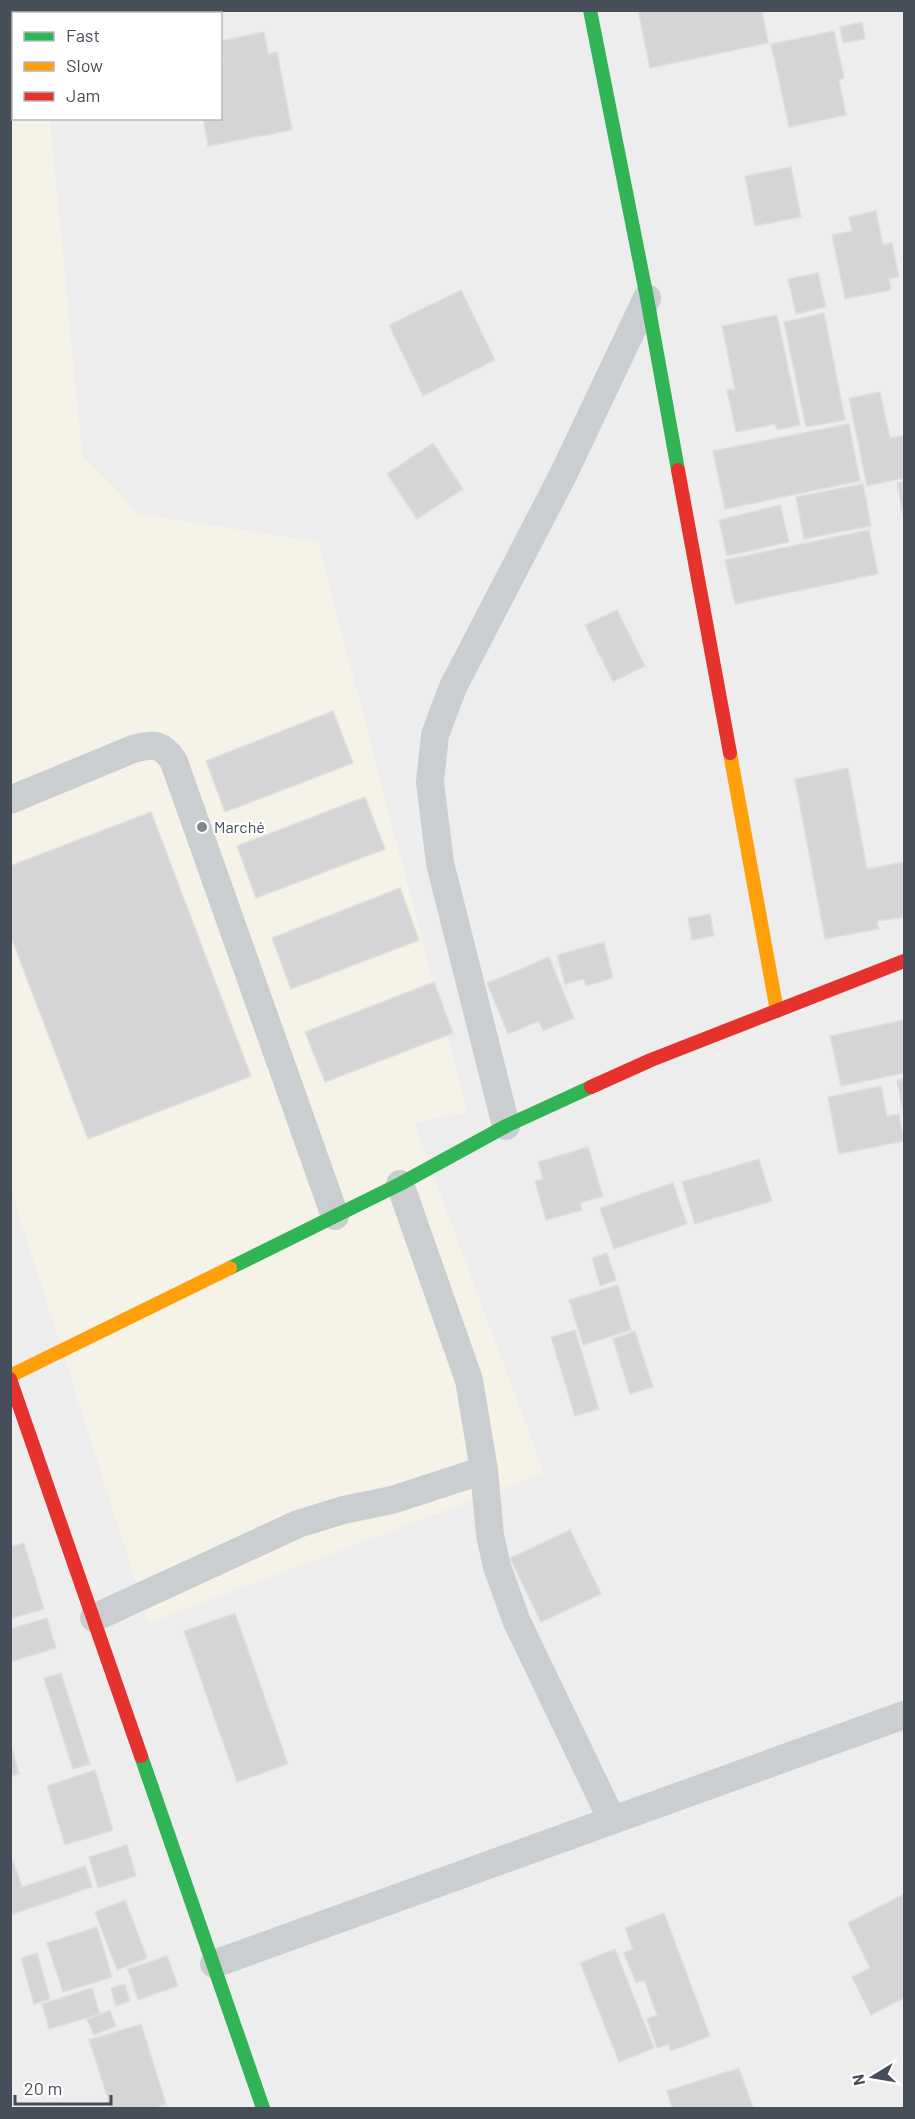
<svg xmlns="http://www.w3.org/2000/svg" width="915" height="2119" viewBox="0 0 915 2119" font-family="Barlow,sans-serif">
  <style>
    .commercial { fill: #f5f2e8 }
    .building { fill: #d5d5d7; stroke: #dfdfe0; stroke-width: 1.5 }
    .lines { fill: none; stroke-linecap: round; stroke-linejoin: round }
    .street { stroke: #cbced1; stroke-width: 28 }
    .fast { stroke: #30b455; stroke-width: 14 }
    .slow { stroke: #ff9f0a; stroke-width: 14 }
    .jam { stroke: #e5322d; stroke-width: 14 }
    .poi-dot { fill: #80868d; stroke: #fff; stroke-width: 2 }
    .labels { text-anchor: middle; stroke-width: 4.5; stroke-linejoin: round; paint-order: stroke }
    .poi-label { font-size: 16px; fill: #454e59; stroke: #fff; text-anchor: start }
  </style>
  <rect width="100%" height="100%" fill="#eeeded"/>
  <polygon class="commercial" points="10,69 13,69 14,118 50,119 82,455 139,514 318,542 467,1112 414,1123 544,1473 149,1623 11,1190"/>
  <g class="building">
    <polygon points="638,10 762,10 768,43 650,68"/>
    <polygon points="862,22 865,39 843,43 840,27"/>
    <polygon points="834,31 844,78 839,80 846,115 789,127 771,44"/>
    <polygon points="264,32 268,54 277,52 292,130 208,146 203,118 220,118 220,63 224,62 220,41"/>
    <polygon points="791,167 801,217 755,226 745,176"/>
    <polygon points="876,211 883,245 892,243 899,277 889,279 891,290 845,299 832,235 852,231 849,217"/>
    <polygon points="818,273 826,307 796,314 788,279"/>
    <polygon points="461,290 495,360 423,396 389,325"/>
    <polygon points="824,313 845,420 806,427 784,322"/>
    <polygon points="777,315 800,425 777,430 775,424 736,432 727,390 735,389 722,326"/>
    <polygon points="880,392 890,438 904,435 904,478 867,486 849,398"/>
    <polygon points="849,424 860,481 725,509 713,451"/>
    <polygon points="433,443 463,489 417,519 387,474"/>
    <polygon points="904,481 904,520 897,483"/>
    <polygon points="863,484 871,526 804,539 796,497"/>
    <polygon points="780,505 789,542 727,556 719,520"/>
    <polygon points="869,530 878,574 735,604 725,560"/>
    <polygon points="617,610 645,666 613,682 585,625"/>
    <polygon points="333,711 353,763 225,812 206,761"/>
    <polygon points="848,768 867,869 904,862 904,917 877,921 879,929 825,939 795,779"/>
    <polygon points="365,797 385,849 256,898 237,846"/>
    <polygon points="151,812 251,1076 88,1139 10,934 10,866"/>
    <polygon points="400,888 419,940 291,989 272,938"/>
    <polygon points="710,914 714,936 692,940 688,918"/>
    <polygon points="604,942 613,978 586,986 584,979 565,984 557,955"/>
    <polygon points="549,957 574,1018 543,1031 539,1021 508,1034 487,983"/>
    <polygon points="434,982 453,1033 325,1082 305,1032"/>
    <polygon points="904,1020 904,1073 841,1086 830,1036"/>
    <polygon points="904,1079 904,1117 897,1081"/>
    <polygon points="881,1086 887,1116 899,1114 904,1141 839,1154 828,1097"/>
    <polygon points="588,1147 603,1196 580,1203 582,1210 546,1220 535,1181 543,1179 538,1162"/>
    <polygon points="759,1159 772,1201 695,1224 682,1182"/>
    <polygon points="673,1183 687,1224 614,1249 600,1208"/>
    <polygon points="607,1253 616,1280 600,1286 592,1258"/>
    <polygon points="618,1285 631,1330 583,1345 569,1300"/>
    <polygon points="575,1330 599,1409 575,1416 551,1337"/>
    <polygon points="635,1331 653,1387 630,1394 613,1339"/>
    <polygon points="570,1530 601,1594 541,1622 510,1558"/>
    <polygon points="24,1543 44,1609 10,1619 10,1547"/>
    <polygon points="235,1613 288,1764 237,1782 184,1631"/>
    <polygon points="47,1618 56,1648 10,1662 10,1629"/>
    <polygon points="61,1673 90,1764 73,1769 44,1678"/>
    <polygon points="12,1748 19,1774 10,1776 10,1749"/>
    <polygon points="95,1770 113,1830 65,1845 47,1786"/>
    <polygon points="127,1845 136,1876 98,1888 89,1857"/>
    <polygon points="13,1861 22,1887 85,1866 92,1887 10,1915 10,1862"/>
    <polygon points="904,1894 904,1998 871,2015 852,1977 870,1968 848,1923"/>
    <polygon points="125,1900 147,1958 117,1970 95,1912"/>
    <polygon points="664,1913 710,2036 671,2051 668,2044 657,2048 647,2019 657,2015 644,1980 636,1983 624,1953 633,1949 625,1928"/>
    <polygon points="97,1927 112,1977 63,1992 47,1943"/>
    <polygon points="615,1949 654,2048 619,2062 580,1963"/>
    <polygon points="37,1953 50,1999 34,2004 21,1958"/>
    <polygon points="167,1956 178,1986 138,2000 128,1969"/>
    <polygon points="125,1984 130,2001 116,2006 111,1988"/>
    <polygon points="92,1988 100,2014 49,2029 42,2004"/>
    <polygon points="110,2010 116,2026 94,2035 87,2020"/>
    <polygon points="141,2024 166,2104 154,2108 111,2108 89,2040"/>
    <polygon points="739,2068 753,2108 672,2108 667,2091"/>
  </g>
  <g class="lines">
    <g class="street">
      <polyline points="10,12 21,10"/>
      <path d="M10,800L133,749C154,743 163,744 174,762L335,1216"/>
      <polyline points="506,1126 440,863 430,782 435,735 453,687 563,475 647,298"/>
      <polyline points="400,1184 469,1380 484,1470 490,1535 497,1567 517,1622 612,1820"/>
      <polyline points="94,1618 298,1524 343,1510 392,1500 484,1470"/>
      <polyline points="214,1964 904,1715"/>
    </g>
    <g class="fast">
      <polyline points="590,10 647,298 678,470"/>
      <polyline points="230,1268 400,1184 506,1126 591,1087"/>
      <polyline points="141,1756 263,2108"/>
    </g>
    <g class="slow">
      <polyline points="730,753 777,1011"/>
      <polyline points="10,1376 230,1268"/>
    </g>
    <g class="jam">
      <polyline points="678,470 730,753"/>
      <polyline points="591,1087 651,1060 904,961"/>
      <polyline points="10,1379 141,1756"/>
    </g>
  </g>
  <circle class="poi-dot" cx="202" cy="827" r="6"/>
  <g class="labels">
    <g class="poi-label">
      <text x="214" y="833">Marché</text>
    </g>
  </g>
  <rect width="915" height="2119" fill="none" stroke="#454e59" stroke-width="24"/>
  <rect x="12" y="12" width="210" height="108" fill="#ffffff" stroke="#b5b8bd" stroke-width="1.5"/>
  <rect x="24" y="32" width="30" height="9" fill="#30b455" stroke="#b5b8bd" stroke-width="1.5"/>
  <text x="66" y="42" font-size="18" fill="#454e59">Fast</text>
  <rect x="24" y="62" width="30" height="9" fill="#ff9f0a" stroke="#b5b8bd" stroke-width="1.5"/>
  <text x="66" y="72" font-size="18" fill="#454e59">Slow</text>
  <rect x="24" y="92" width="30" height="9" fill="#e5322d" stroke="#b5b8bd" stroke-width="1.5"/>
  <text x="66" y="102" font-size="18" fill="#454e59">Jam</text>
  <g transform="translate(873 2077) rotate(259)" stroke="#ffffff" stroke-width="4.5" paint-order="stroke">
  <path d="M0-4.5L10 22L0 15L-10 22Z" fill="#454e59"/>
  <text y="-9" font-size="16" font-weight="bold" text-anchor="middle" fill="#454e59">N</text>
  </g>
  <path d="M15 2095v9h96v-9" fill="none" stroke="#454e59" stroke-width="3"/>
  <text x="24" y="2095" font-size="18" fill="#454e59" stroke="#ffffff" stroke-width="4.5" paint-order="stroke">20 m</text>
</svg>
